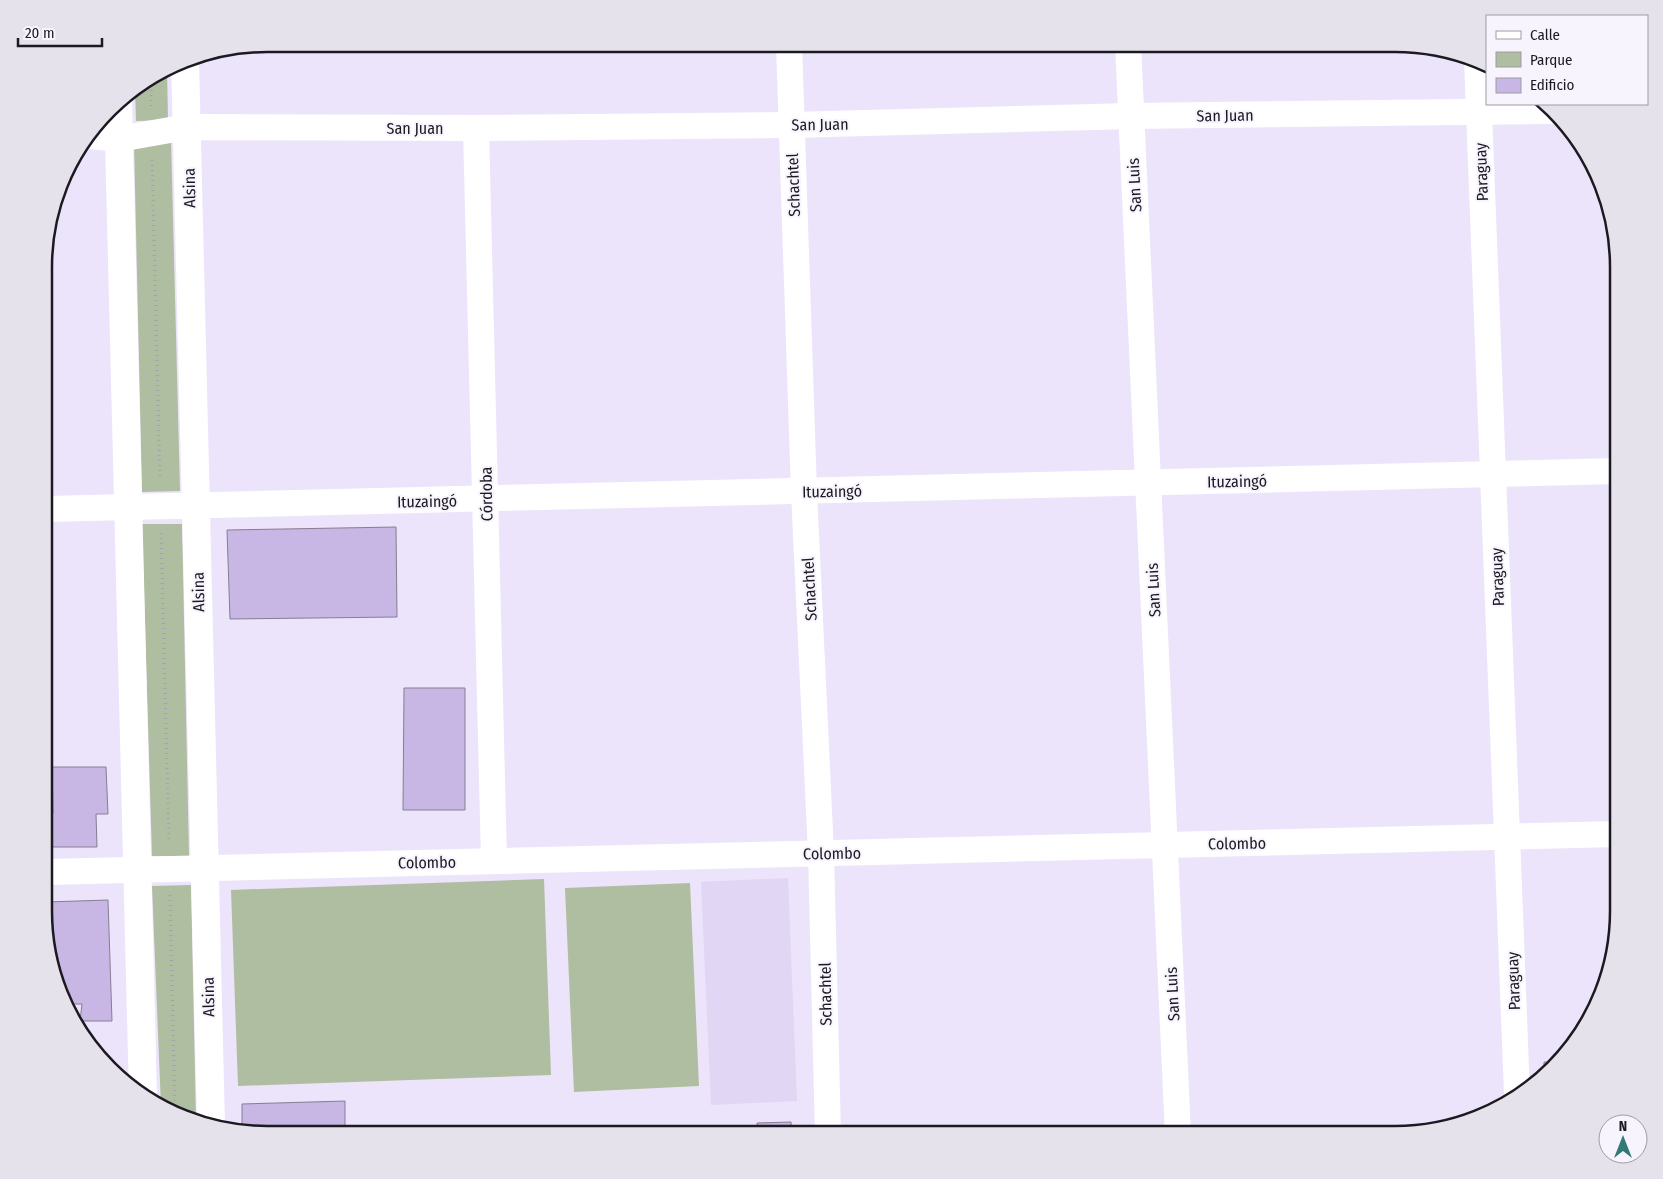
<svg xmlns="http://www.w3.org/2000/svg" width="1663" height="1179" viewBox="0 0 1663 1179" font-family="'Fira Sans Condensed',sans-serif">
  <style>
    .built { fill: #e1d6f3 }
    .green { fill: #afbda0 }
    .building { fill: #c8b6e5; stroke: #867e92 }
    .lines { fill: none; stroke-linecap: round; stroke-linejoin: round }
    .path { stroke: #a7a0b2; stroke-width: 3; stroke-dasharray: 1 4; stroke-linecap: butt }
    .minor { stroke: #fff; stroke-width: 26 }
    .secondary { stroke: #fff; stroke-width: 28 }
    .labels { text-anchor: middle; stroke-width: 4; stroke-linejoin: round; paint-order: stroke }
    .street-label { font-size: 16px; fill: #1c1921; stroke: #f7f4fd }
    .rim { fill: none; stroke: #1c1921; stroke-width: 2.5 }
  </style>
  <rect width="100%" height="100%" fill="#ece4fa"/>
  <polygon class="built" points="788,878 797,1101 711,1105 701,882"/>
  <g class="green">
    <polygon points="167,70 168,120 136,121 135,90"/>
    <polygon points="171,140 180,491 142,492 134,142"/>
    <polygon points="142,524 182,524 189,856 152,856"/>
    <polygon points="544,879 551,1075 238,1086 231,890"/>
    <polygon points="690,883 699,1086 574,1092 565,888"/>
    <polygon points="191,885 196,1122 182,1118 161,1106 152,886"/>
  </g>
  <g class="building">
    <polygon points="396,527 397,617 230,619 227,530"/>
    <polygon points="404,688 465,688 465,810 403,810"/>
    <polygon points="52,767 106,767 108,814 96,814 97,847 46,847 46,813 53,813"/>
    <polygon points="108,900 112,1021 80,1021 82,1004 67,1004 46,941 46,902"/>
    <polygon points="1544,1062 1556,1062 1544,1072"/>
    <polygon points="345,1101 345,1135 253,1135 242,1132 242,1104"/>
    <polygon points="791,1122 792,1135 758,1135 757,1123"/>
  </g>
  <g class="lines">
    <g class="path">
      <polyline points="151,80 151,107"/>
      <polyline points="152,160 160,479"/>
      <polyline points="161,533 169,841"/>
      <polyline points="170,895 175,1114"/>
    </g>
    <g class="minor">
      <polyline points="789,44 804,492 821,853 828,1135"/>
      <polyline points="1128,44 1178,1135"/>
      <polyline points="1477,60 1517,1094"/>
      <polyline points="476,128 494,861"/>
      <polyline points="91,136 119,139 187,127 476,128 791,125 1131,116 1549,111"/>
      <polyline points="46,509 1619,471"/>
      <polyline points="46,872 1619,834"/>
    </g>
    <g class="secondary">
      <polyline points="185,60 211,1125"/>
      <polyline points="118,101 143,1096"/>
    </g>
  </g>
  <g class="labels">
    <g class="street-label">
      <text transform="translate(1225 115) rotate(-1)" y="6">San Juan</text>
      <text transform="translate(820 124) rotate(-1)" y="6">San Juan</text>
      <text x="415" y="134">San Juan</text>
      <text transform="translate(1481 172) rotate(-92)" y="6">Paraguay</text>
      <text transform="translate(793 185) rotate(-92)" y="6">Schachtel</text>
      <text transform="translate(1134 185) rotate(-93)" y="6">San Luis</text>
      <text transform="translate(189 188) rotate(-91)" y="6">Alsina</text>
      <text transform="translate(1237 481) rotate(-1)" y="6">Ituzaingó</text>
      <text transform="translate(832 491) rotate(-1)" y="6">Ituzaingó</text>
      <text transform="translate(486 494) rotate(-91)" y="6">Córdoba</text>
      <text transform="translate(427 501) rotate(-1)" y="6">Ituzaingó</text>
      <text transform="translate(1497 577) rotate(-92)" y="6">Paraguay</text>
      <text transform="translate(809 589) rotate(-93)" y="6">Schachtel</text>
      <text transform="translate(1153 590) rotate(-93)" y="6">San Luis</text>
      <text transform="translate(198 592) rotate(-91)" y="6">Alsina</text>
      <text transform="translate(1237 843) rotate(-1)" y="6">Colombo</text>
      <text transform="translate(832 853) rotate(-1)" y="6">Colombo</text>
      <text transform="translate(427 862) rotate(-1)" y="6">Colombo</text>
      <text transform="translate(1513 981) rotate(-92)" y="6">Paraguay</text>
      <text transform="translate(825 994) rotate(-91)" y="6">Schachtel</text>
      <text transform="translate(1172 994) rotate(-93)" y="6">San Luis</text>
      <text transform="translate(208 997) rotate(-91)" y="6">Alsina</text>
    </g>
  </g>
  <path d="M0 0H1663V1179H0ZM267 52H1395A215 215 0 0 1 1610 267V911A215 215 0 0 1 1395 1126H267A215 215 0 0 1 52 911V267A215 215 0 0 1 267 52Z" fill="#e5e2eb" fill-rule="evenodd"/>
  <path class="rim" d="M267 52H1395A215 215 0 0 1 1610 267V911A215 215 0 0 1 1395 1126H267A215 215 0 0 1 52 911V267A215 215 0 0 1 267 52Z"/>
  <rect x="1486" y="15" width="162" height="90" fill="#f7f4fd" stroke="#9f9ca5"/>
  <rect x="1496" y="31" width="25" height="8" fill="#ffffff" stroke="#9f9ca5"/>
  <text x="1530" y="40" font-size="15" fill="#1c1921">Calle</text>
  <rect x="1496" y="52" width="25" height="15" fill="#afbda0" stroke="#9f9ca5"/>
  <text x="1530" y="65" font-size="15" fill="#1c1921">Parque</text>
  <rect x="1496" y="78" width="25" height="15" fill="#c8b6e5" stroke="#9f9ca5"/>
  <text x="1530" y="90" font-size="15" fill="#1c1921">Edificio</text>
  <g transform="translate(1623 1139)"><circle r="24" fill="#f7f4fd" stroke="#9f9ca5"/>
  <path d="M0-4L9 19L0 12L-9 19Z" fill="#317a76"/>
  <text y="-8" font-size="14" font-weight="bold" text-anchor="middle" fill="#1c1921">N</text>
  </g>
  <path d="M18 38v8h84v-8" fill="none" stroke="#1c1921" stroke-width="2.5"/>
  <text x="25" y="38" font-size="15" fill="#1c1921" stroke="#f7f4fd" stroke-width="4" paint-order="stroke">20 m</text>
</svg>
